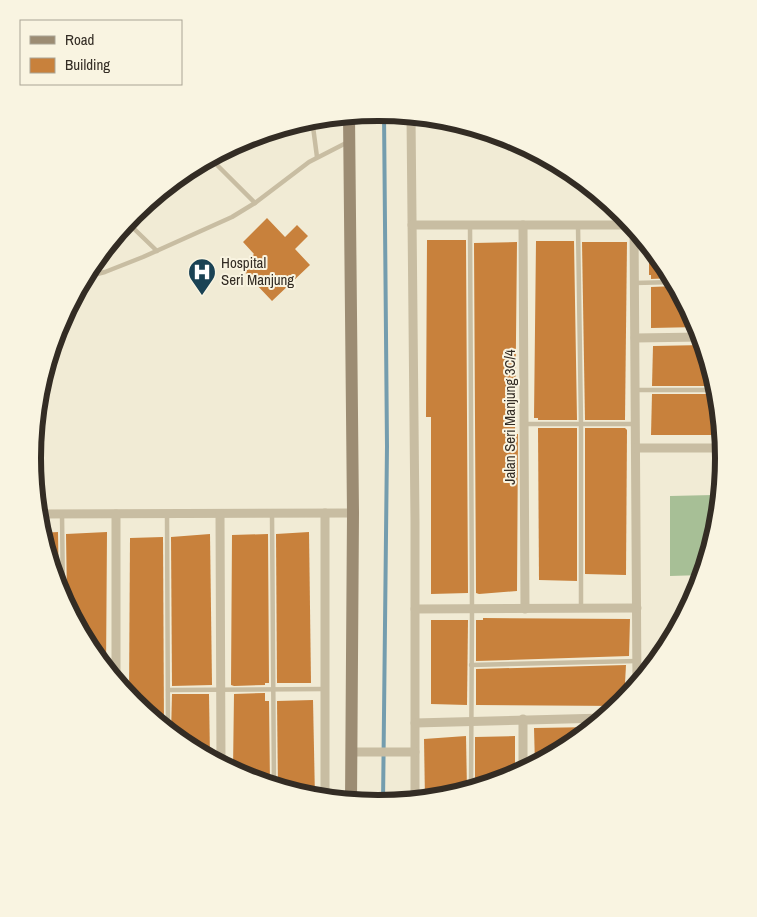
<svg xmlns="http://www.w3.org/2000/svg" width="757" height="917" viewBox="0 0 757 917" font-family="'Archivo Narrow',sans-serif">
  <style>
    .grass { fill: #a7bf96 }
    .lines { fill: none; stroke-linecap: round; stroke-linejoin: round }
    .stream { stroke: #749dae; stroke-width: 4 }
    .building { fill: #c8813c }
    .lane { stroke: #c8bda2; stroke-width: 4.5 }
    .street { stroke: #c8bda2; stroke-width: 9 }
    .secondary { stroke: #9c8c73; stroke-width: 12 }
    .labels { text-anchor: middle; stroke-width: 4; stroke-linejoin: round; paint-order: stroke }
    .poi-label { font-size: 15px; fill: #332c24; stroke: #f9f4e1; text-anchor: start }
    .street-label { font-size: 15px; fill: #332c24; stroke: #f9f4e1 }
    .rim { fill: none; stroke: #332c24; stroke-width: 6 }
  </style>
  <rect width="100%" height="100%" fill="#f1ebd5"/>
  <polygon class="grass" points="713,495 713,541 703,575 670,576 670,496"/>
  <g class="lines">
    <polyline class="stream" points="383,804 387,446 384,113"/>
  </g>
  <g class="building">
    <polygon points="267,218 285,237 297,225 308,236 295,249 310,265 272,301 240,267 254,254 243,242"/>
    <polygon points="427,240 466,240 468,593 431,594 431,417 426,417"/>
    <polygon points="536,241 574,241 577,420 538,420 538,418 534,418"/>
    <polygon points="517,242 515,434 518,434 517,591 479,594 476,593 474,243"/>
    <polygon points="582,242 627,242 625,420 585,420"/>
    <polygon points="649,246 666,267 672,278 651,279 651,275 649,275"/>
    <polygon points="677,286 699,327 651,328 651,287"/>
    <polygon points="704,345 716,386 652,386 653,346"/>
    <polygon points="652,394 718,394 722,435 651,435"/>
    <polygon points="538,428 577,428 577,581 539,580"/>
    <polygon points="585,428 625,428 627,430 626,575 585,574"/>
    <polygon points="58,532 58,534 59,591 41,533"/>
    <polygon points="107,532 106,670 91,650 65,602 67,598 66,534"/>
    <polygon points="309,532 311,683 277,683 276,534"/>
    <polygon points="210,534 212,685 172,686 171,537"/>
    <polygon points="268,534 269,683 265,683 265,685 234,686 231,685 232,535"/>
    <polygon points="163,537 164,728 134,703 129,697 130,538"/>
    <polygon points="483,618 630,619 629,656 476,661 476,620 483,620"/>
    <polygon points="431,620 468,620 467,705 431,704"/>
    <polygon points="626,665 624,702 620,706 476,705 476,669"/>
    <polygon points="265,693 265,701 269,701 270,785 246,778 233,771 234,694"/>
    <polygon points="172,694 209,694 210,759 186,746 171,734"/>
    <polygon points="313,700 315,798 278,788 277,701"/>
    <polygon points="594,727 570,746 535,765 534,728"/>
    <polygon points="466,736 467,791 446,798 425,800 424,739"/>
    <polygon points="515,736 515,776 475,789 475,737"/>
  </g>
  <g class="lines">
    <g class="lane">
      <polyline points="312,119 317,157"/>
      <polyline points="210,158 255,203"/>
      <polyline points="127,222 157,251"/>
      <polyline points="470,225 472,609 471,790"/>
      <polyline points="578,225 581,424 581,609"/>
      <polyline points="85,277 105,272 143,257 232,217 255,203 309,162 348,142"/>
      <polyline points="634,283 675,282"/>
      <polyline points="635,390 718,390"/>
      <polyline points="524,424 635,424"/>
      <polyline points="62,514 63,598"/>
      <polyline points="167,514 168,732"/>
      <polyline points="272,514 274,787"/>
      <polyline points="471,665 637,661"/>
      <polyline points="168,690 325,689"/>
    </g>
    <g class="street">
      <polyline points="411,116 415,522 415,801"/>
      <polyline points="412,225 632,225"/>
      <polyline points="523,225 525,609"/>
      <polyline points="634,227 637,686"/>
      <polyline points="635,338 702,337"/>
      <polyline points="636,448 723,448"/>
      <polyline points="325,513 325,799"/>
      <polyline points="38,514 353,513"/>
      <polyline points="116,514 116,681"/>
      <polyline points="220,514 221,764"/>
      <polyline points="415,609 637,608"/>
      <polyline points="523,719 523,772"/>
      <polyline points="415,723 605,718"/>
      <polyline points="352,752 415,752"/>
    </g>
    <polyline class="secondary" points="349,115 353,513 351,802"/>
  </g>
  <defs>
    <g id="hospital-pin" transform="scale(1.4375)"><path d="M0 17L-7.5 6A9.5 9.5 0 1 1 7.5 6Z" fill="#1a4254" stroke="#f9f4e1"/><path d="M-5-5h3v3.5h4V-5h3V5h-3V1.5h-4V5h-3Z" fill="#fff"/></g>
  </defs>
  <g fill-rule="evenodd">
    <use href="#hospital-pin" x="202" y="272"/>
  </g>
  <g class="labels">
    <g class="poi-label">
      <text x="221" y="268">Hospital<tspan x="221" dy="17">Seri Manjung</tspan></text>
    </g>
    <g class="street-label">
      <text transform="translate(510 417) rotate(-90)" y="5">Jalan Seri Manjung 3C/4</text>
    </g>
  </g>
  <path d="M0 0H757V917H0ZM41 458a337 337 0 1 1 674 0a337 337 0 1 1-674 0Z" fill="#f9f4e1" fill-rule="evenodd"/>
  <path class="rim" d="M41 458a337 337 0 1 1 674 0a337 337 0 1 1-674 0Z"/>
  <rect x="20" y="20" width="162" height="65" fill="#f9f4e1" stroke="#aaa495"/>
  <rect x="30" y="36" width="25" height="8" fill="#9c8c73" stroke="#aaa495"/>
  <text x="65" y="45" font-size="15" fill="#332c24">Road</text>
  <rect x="30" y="58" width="25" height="15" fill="#c8813c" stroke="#aaa495"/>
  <text x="65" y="70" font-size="15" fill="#332c24">Building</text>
</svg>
